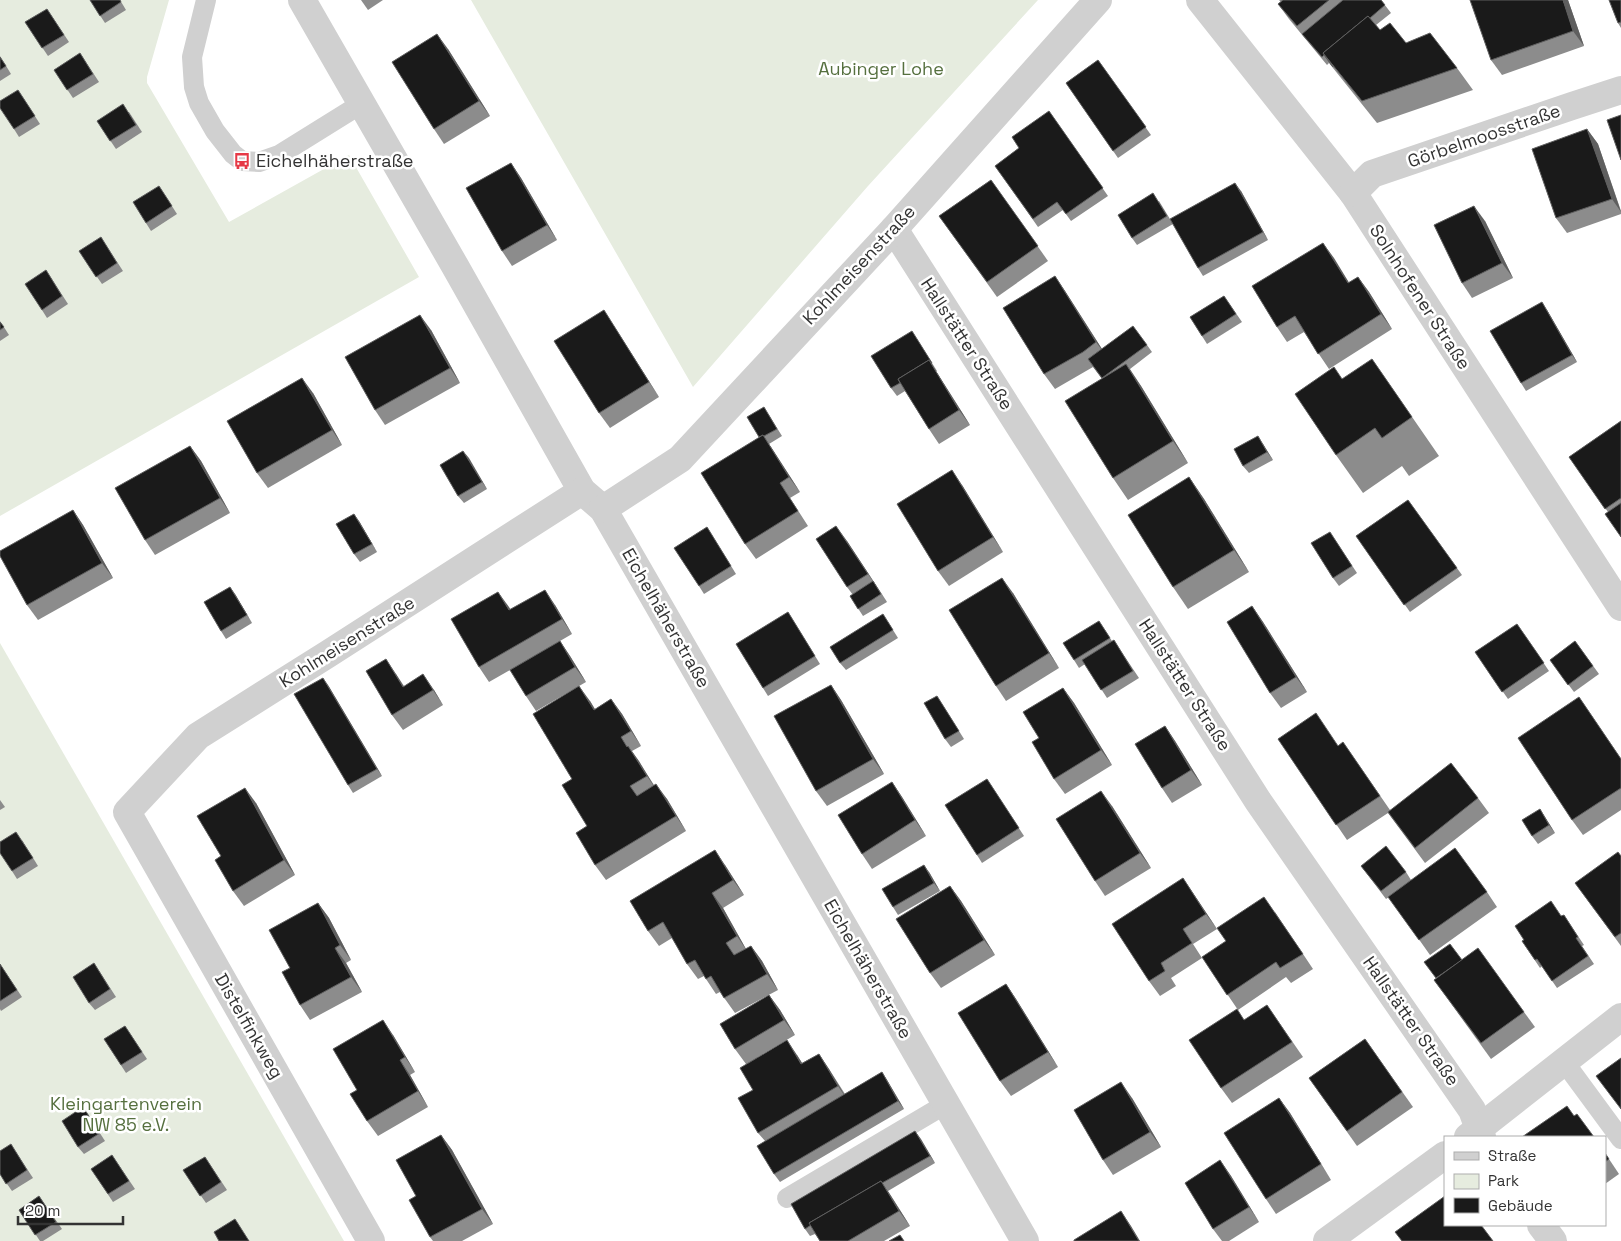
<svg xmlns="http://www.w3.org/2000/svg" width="1621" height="1241" viewBox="0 0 1621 1241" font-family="'Space Grotesk',sans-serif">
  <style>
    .green { fill: #e6ecdf }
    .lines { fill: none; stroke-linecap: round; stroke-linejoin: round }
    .service { stroke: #d0d0d0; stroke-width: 20 }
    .minor { stroke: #d0d0d0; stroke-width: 28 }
    .wall { fill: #8c8c8c }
    .shaded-wall { fill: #5f5f5f }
    .building { fill: #1a1a1a; stroke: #5f5f5f }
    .labels { text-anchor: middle; stroke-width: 5; stroke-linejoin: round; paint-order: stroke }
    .park-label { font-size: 18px; fill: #56703f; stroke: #fff }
    .street-label { font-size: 18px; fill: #333; stroke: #fff }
    .poi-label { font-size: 18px; fill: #333; stroke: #fff; text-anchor: start }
  </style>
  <rect width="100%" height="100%" fill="#fff"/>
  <g class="green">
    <polygon points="0,0 169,0 147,77 147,83 229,222 349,155 419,277 0,516"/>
    <polygon points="471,0 1038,0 868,186 693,387"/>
    <polygon points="0,643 344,1241 0,1241"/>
  </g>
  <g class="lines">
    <g class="service">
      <polyline points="206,0 192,57 194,87 199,103 215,131 233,154 242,161 259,162 279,155 361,104"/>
      <polyline points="1565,1063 1621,1139"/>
      <polyline points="787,1198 946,1104"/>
    </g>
    <g class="minor">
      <polyline points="302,0 455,266 582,491 603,509 1025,1241"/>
      <polyline points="1200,0 1353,193 1621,607"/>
      <polyline points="1353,193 1372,174 1572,106 1621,90"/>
      <polyline points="894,229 1258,801 1472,1110 1482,1137"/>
      <polyline points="603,509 680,459 894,229 1098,0"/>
      <polyline points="1468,1137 1621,1017"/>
      <polyline points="1541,1225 1553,1241"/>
      <polyline points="371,1241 127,812 198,736 328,654 582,491"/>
      <polyline points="1327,1241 1445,1155"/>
    </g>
  </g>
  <g class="wall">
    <polygon points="90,0 120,0 126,10 105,23"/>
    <polygon points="361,0 383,0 368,10"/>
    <polygon points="1279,0 1381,0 1391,13 1376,25 1380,30 1457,68 1473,90 1377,123 1329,63 1327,65 1289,19 1278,4 1281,2"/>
    <polygon points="1568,0 1584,46 1502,75 1491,60"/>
    <polygon points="1621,0 1621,28 1618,23"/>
    <polygon points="47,9 69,42 48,56 25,22"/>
    <polygon points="448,49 490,116 444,144 434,129"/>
    <polygon points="80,53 99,82 73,98 54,70"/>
    <polygon points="0,56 11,74 0,81"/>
    <polygon points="1098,60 1151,135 1118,158 1066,83"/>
    <polygon points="18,90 40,124 19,137 14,129"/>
    <polygon points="1049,111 1108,196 1071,221 1063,210 1038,227 995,166 1019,148"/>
    <polygon points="129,112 142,132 116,149 97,121"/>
    <polygon points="1587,129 1598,144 1621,211 1621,214 1567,233 1556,218"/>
    <polygon points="511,163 521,178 557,240 512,266 502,251"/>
    <polygon points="991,180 1048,261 997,297 939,216"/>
    <polygon points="159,186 177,214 151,231 146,223"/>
    <polygon points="1241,191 1268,240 1203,276 1198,268"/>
    <polygon points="1159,201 1173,224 1137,245 1132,238"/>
    <polygon points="1485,221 1513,278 1472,298 1462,283"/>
    <polygon points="1323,243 1349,283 1358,277 1369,292 1392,329 1329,369 1304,332 1287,342 1277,327"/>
    <polygon points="106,245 123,271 102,284 79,251"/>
    <polygon points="46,270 68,304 47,318 42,310"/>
    <polygon points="1055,276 1065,291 1102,349 1147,345 1152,352 1130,369 1141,386 1188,463 1128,500 1113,478 1102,379 1093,367 1055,389 1044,374"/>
    <polygon points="1224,296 1242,322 1207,344 1190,317"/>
    <polygon points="1547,310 1577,362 1526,391 1521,383"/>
    <polygon points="0,321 9,335 0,341"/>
    <polygon points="614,326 659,397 610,428 599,413"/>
    <polygon points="431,330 460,383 385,425 375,410"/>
    <polygon points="917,339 937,371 936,371 970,425 939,444 929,429 905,391 897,396 891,388"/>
    <polygon points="1372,359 1439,456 1409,476 1402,466 1363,493 1336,455"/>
    <polygon points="313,393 342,445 268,488 257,473"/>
    <polygon points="769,415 782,436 769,444 800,492 790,498 808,526 756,559 745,544 759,437"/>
    <polygon points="1621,421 1621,537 1608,512 1569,457"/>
    <polygon points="1263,444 1273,460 1249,473 1243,466"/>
    <polygon points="190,446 201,461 230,513 155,555 145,540"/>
    <polygon points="463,451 487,489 464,503 458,496"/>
    <polygon points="1189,477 1204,499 1249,572 1188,609 1173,587"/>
    <polygon points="962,485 1003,552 949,586 938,571"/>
    <polygon points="1408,500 1462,575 1410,612 1356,536"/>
    <polygon points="73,510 83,525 113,578 38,620 27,605"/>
    <polygon points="359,521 377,552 360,562 354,554"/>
    <polygon points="707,527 736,574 704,594 699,586"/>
    <polygon points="1335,540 1357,573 1339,586 1333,578"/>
    <polygon points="847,541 887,602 863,616 850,596 853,595 847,587"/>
    <polygon points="1013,593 1059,668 1006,701 996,686"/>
    <polygon points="235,594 252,623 226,639 221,631"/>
    <polygon points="555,605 572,634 560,641 570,656 586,682 536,711 526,696 533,657 489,682 479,667 511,610"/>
    <polygon points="1252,606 1263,622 1307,692 1281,708 1270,693"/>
    <polygon points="788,612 820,664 768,696 763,688"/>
    <polygon points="1099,621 1112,641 1114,640 1119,648 1139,678 1107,698 1085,664 1079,668 1074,660"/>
    <polygon points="888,622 898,638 846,670 840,663"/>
    <polygon points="1517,624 1549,671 1508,699 1475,652"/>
    <polygon points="1575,641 1599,674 1574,692 1550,660"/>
    <polygon points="396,674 404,686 434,690 443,705 403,730 392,715"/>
    <polygon points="328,685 382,776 353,793 348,785"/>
    <polygon points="831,685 841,700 884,774 827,806 816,791"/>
    <polygon points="1063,688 1074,703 1112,765 1065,794 1054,779 1039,738"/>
    <polygon points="937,696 964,739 951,747 945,739"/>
    <polygon points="1579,697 1621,759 1621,810 1583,835 1572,820"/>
    <polygon points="611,699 622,714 641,746 632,751 654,785 667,799 686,831 606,880 595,865 587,826 572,779 590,701 595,709"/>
    <polygon points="1165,726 1175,741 1202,785 1172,803 1162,788"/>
    <polygon points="1278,739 1338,746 1343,742 1390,810 1478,798 1489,813 1425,863 1388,813 1347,840"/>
    <polygon points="987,779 1024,836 982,863 977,855"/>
    <polygon points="892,782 902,797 926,836 872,869 862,854"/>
    <polygon points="0,800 5,807 0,810"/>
    <polygon points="256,803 295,875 244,906 233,891 221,856"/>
    <polygon points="1112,806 1151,868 1105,896 1095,881"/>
    <polygon points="1540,809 1555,833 1538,844 1532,836"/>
    <polygon points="22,840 38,866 17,879 12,871"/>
    <polygon points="1621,856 1621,946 1575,883"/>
    <polygon points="725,865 744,895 723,908 746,949 751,946 762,961 778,990 735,1013 720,992 716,994 704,976 698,979 687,964 672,938 659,946 648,931"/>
    <polygon points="1361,866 1406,872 1411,880 1487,892 1497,907 1430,955 1389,897 1386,899"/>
    <polygon points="929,872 940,891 898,915 893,907"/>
    <polygon points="1183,878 1217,929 1193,944 1202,958 1171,978 1176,986 1160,996 1149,981"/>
    <polygon points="950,886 961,901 995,955 941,988 930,973"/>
    <polygon points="318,903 329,918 351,960 346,963 362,992 310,1020 300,1005 290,968"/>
    <polygon points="1275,912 1313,969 1291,983 1286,977 1238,1010 1202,957"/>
    <polygon points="1564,915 1584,945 1582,946 1594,964 1557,988 1542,966 1540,968 1522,941"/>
    <polygon points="1462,960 1524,1012 1535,1027 1491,1059 1434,980"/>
    <polygon points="94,963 116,997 95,1010 89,1003"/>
    <polygon points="0,964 22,997 1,1011 0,1009"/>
    <polygon points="1006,984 1016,999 1058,1067 1011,1096 1000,1081"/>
    <polygon points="769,995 780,1010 795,1035 758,1057 797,1055 802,1063 819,1054 829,1069 845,1094 882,1072 887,1080 904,1109 780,1182 774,1174 765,1141 758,1133 753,1090 746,1064 735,1049"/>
    <polygon points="1267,1005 1303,1057 1232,1103 1221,1088"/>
    <polygon points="125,1026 147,1059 126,1073 104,1039"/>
    <polygon points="393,1035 415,1072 410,1075 428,1107 378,1136 367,1121 357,1090"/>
    <polygon points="1365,1039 1413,1107 1357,1146 1309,1078"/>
    <polygon points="1132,1098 1161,1147 1113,1175 1103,1160"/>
    <polygon points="1279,1098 1290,1113 1331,1180 1276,1214 1266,1199"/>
    <polygon points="83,1107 105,1141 84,1154 78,1147"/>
    <polygon points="915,1131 935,1163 888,1191 910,1226 884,1241 820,1241 815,1234 810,1236 805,1229"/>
    <polygon points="441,1135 452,1150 493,1224 462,1241 433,1241 430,1237"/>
    <polygon points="16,1152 33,1178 12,1191 0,1174"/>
    <polygon points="1605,1153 1619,1174 1605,1184"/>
    <polygon points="112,1155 135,1189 113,1202 91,1169"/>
    <polygon points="205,1157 227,1190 206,1203 183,1170"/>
    <polygon points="1220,1160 1231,1176 1259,1222 1229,1241 1222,1241 1213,1229"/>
    <polygon points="39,1196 62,1229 43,1241 40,1241 19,1210"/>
  </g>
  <g class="shaded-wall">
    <polygon points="1563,0 1568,0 1584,46 1573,31"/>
    <polygon points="437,34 448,49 490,116 479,101"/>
    <polygon points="1587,129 1598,144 1621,212 1612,199"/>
    <polygon points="511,163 521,178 557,240 547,225"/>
    <polygon points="1235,183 1241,191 1268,240 1263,232"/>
    <polygon points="1474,206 1485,221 1513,278 1502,263"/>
    <polygon points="1323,243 1334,258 1359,299 1348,283"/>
    <polygon points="1055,276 1065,291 1107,357 1096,342"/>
    <polygon points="1358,277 1369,292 1392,329 1381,314"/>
    <polygon points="1542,302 1547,310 1577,362 1572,355"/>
    <polygon points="604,310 614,326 659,397 649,382"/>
    <polygon points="420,315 431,330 460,383 450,368"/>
    <polygon points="929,360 939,376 970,425 959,410"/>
    <polygon points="1126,364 1141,386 1188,463 1173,441"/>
    <polygon points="302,378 313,393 342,445 332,430"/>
    <polygon points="763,435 773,450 800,492 789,477"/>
    <polygon points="1258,436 1273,460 1267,452"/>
    <polygon points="190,446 201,461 230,513 220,498"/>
    <polygon points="463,451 469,458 487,489 482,482"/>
    <polygon points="952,470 962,485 1003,552 993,537"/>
    <polygon points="1189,477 1204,499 1249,572 1234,550"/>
    <polygon points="73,510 83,525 113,578 102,563"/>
    <polygon points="354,514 359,521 377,552 372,544"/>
    <polygon points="836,526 847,541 887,602 868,574"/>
    <polygon points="1002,578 1013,593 1059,668 1049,653"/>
    <polygon points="230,587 235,594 252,623 247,615"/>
    <polygon points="545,590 555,605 572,634 562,619"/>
    <polygon points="498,592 509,607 520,625 509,610"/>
    <polygon points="1252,606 1263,622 1307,692 1296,677"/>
    <polygon points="560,641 570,656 586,682 575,667"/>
    <polygon points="386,659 396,674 413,702 403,687"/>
    <polygon points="423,674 434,690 443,705 433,690"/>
    <polygon points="323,678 328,685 382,776 377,769"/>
    <polygon points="831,685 841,700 884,774 873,759"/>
    <polygon points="579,686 590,701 604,725 594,710"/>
    <polygon points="1063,688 1074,703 1112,765 1101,750"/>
    <polygon points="611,699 622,714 641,746 631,731"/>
    <polygon points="1165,726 1175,741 1202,785 1191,770"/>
    <polygon points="628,746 639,761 657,791 647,776"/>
    <polygon points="892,782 902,797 926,836 915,820"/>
    <polygon points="656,784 667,799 686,831 676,816"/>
    <polygon points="245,788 256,803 295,875 284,860"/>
    <polygon points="1101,791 1112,806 1151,868 1140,853"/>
    <polygon points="1540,809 1555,833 1549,825"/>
    <polygon points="715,850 725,865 744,895 733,880"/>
    <polygon points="924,865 929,872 940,891 934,883"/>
    <polygon points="1183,878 1217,929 1206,914"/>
    <polygon points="950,886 961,901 995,955 984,940"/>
    <polygon points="712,893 723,908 747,951 737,936"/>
    <polygon points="318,903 329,918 351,960 340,945"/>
    <polygon points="751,946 762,961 778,990 767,974"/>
    <polygon points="335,948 346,963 362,992 351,977"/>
    <polygon points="1006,984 1016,999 1058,1067 1048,1052"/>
    <polygon points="769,995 780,1010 795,1035 784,1020"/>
    <polygon points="383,1020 393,1035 415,1072 405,1057"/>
    <polygon points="787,1040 797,1055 812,1079 801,1064"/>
    <polygon points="819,1054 829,1069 848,1101 838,1086"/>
    <polygon points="400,1060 410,1075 428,1107 418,1091"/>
    <polygon points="882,1072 887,1080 904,1109 898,1101"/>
    <polygon points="1121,1082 1132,1098 1161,1147 1150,1132"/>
    <polygon points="1279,1098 1290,1113 1331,1180 1321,1164"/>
    <polygon points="915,1131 921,1139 935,1163 930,1156"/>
    <polygon points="441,1135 452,1150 493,1224 482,1209"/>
    <polygon points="1220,1160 1231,1176 1259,1222 1249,1207"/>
    <polygon points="881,1181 891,1196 910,1226 899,1211"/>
    <polygon points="1121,1211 1131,1226 1140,1241 1139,1241"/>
  </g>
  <g class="building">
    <polygon points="90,0 120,0 121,2 100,16"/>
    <polygon points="1283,0 1329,0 1297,26 1278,4"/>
    <polygon points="1343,0 1381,0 1385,5 1370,18 1368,16 1323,53 1333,67 1324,55 1322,57 1302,34"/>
    <polygon points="1470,0 1563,0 1573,31 1491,60"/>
    <polygon points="1609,0 1621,0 1621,22 1618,23"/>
    <polygon points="47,9 64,35 42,48 25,22"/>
    <polygon points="1368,16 1380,30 1390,23 1406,43 1430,33 1457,68 1362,101 1323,53"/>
    <polygon points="437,34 479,101 434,129 392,62"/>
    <polygon points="80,53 93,74 67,90 54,70"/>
    <polygon points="0,57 6,66 0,70"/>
    <polygon points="1098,60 1146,127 1113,151 1066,83"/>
    <polygon points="18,90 35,116 14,129 0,108 0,101"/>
    <polygon points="123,104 136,125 110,141 97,121"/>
    <polygon points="1049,111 1103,188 1066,214 1057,202 1033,219 995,166 1019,148 1012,137"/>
    <polygon points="1621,115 1621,160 1607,120"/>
    <polygon points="1587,129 1612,199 1556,218 1532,149"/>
    <polygon points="511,163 547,225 502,251 466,188"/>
    <polygon points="991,180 1038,246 987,282 939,216"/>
    <polygon points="1235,183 1263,232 1198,268 1170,219"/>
    <polygon points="159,186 172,206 146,223 133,202"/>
    <polygon points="1153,193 1167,216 1132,238 1118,215"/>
    <polygon points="1474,206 1502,263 1462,283 1434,225"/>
    <polygon points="101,237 117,263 96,277 79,251"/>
    <polygon points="1323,243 1348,283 1358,277 1381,314 1318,354 1295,316 1277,327 1252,286"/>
    <polygon points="46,270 62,296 42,310 25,284"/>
    <polygon points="1055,276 1096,342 1083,352 1044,374 1003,308"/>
    <polygon points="1224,296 1236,314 1202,336 1190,317"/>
    <polygon points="1542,302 1572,355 1521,383 1490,331"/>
    <polygon points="604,310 649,382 599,413 554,341"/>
    <polygon points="420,315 450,368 375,410 345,357"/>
    <polygon points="0,322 4,327 0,330"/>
    <polygon points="1133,326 1147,345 1102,378 1088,359"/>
    <polygon points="912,331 932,363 931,364 929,360 898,379 900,383 891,388 871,356"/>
    <polygon points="1372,359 1412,417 1382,438 1375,428 1336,455 1295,394 1334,367 1342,379"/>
    <polygon points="929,360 959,410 929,429 898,379"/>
    <polygon points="1126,364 1173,441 1113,478 1065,401"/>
    <polygon points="302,378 332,430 257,473 227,421"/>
    <polygon points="764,407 777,429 764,436 763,435 759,437 747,417"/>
    <polygon points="1621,421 1621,498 1605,509 1569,457"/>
    <polygon points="763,435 789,477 780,483 798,511 745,544 701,473"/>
    <polygon points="1258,436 1267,452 1243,466 1234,449"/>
    <polygon points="190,446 220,498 145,540 115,488"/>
    <polygon points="463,451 482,482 458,496 440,465"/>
    <polygon points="952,470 993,537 938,571 897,504"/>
    <polygon points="1189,477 1234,550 1173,587 1128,515"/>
    <polygon points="1408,500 1457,568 1404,605 1356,536"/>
    <polygon points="1621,503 1621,537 1605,514"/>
    <polygon points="73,510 102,563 27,605 0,556 0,551"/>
    <polygon points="354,514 372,544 354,554 336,524"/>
    <polygon points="836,526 868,574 847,587 816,539"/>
    <polygon points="707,527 731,566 699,586 674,548"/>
    <polygon points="1330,532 1352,566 1333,578 1311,543"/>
    <polygon points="1002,578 1049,653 996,686 949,610"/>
    <polygon points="873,581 881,594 858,609 850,596"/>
    <polygon points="230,587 247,615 221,631 204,602"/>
    <polygon points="545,590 562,619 479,667 451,619 498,592 509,610"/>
    <polygon points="1252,606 1296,677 1270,693 1227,622"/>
    <polygon points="788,612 815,656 763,688 736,644"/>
    <polygon points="883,614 893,630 840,663 830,647"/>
    <polygon points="1099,621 1110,638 1074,660 1063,643"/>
    <polygon points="1517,624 1544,663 1502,692 1475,652"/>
    <polygon points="1114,640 1133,671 1101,690 1082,660"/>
    <polygon points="560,641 575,667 526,696 510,670"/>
    <polygon points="1575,641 1593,666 1568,685 1550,660"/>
    <polygon points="386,659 403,687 423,674 433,690 392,715 366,671"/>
    <polygon points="323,678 377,769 348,785 294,694"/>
    <polygon points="831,685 873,759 816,791 774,716"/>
    <polygon points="579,686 594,710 611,699 631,731 621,737 627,747 628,746 647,776 630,786 637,796 656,784 676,816 595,865 576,833 587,826 562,785 572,779 533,714"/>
    <polygon points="1063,688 1101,750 1054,779 1032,742 1039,738 1023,712"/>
    <polygon points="937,696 959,731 945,739 924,703"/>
    <polygon points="1579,697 1621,759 1621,788 1572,820 1518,738"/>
    <polygon points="1316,713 1338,746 1343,742 1380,796 1336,825 1278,739"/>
    <polygon points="1165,726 1191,770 1162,788 1135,744"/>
    <polygon points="1451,763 1478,798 1415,848 1388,812"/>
    <polygon points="987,779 1019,828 977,855 945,805"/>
    <polygon points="892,782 915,820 862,854 838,815"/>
    <polygon points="245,788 284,860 233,891 215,860 221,856 197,816"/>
    <polygon points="1101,791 1140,853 1095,881 1056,819"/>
    <polygon points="1540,809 1549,825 1532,836 1522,820"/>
    <polygon points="16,832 33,858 12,871 0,853 0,842"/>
    <polygon points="1386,846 1406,872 1381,891 1361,866"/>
    <polygon points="1455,848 1487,892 1419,940 1388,897"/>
    <polygon points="715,850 733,880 712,893 737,936 726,943 734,955 751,946 767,974 724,998 711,976 706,979 695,960 687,964 663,922 648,931 630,901"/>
    <polygon points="1618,852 1621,856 1621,933 1615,937 1575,883"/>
    <polygon points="924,865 934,883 893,907 882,889"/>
    <polygon points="1183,878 1206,914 1183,929 1192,943 1161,963 1165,971 1149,981 1112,924"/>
    <polygon points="950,886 984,940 930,973 896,919"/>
    <polygon points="1264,897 1303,954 1280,968 1276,962 1227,995 1202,957 1226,941 1217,928"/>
    <polygon points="1551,901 1561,916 1564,915 1578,937 1576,938 1588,956 1552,981 1537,959 1535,960 1522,941 1524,940 1515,926"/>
    <polygon points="318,903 340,945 335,948 351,977 300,1005 282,972 290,968 269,930"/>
    <polygon points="1450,944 1462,960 1436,978 1424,962"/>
    <polygon points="1478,948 1524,1012 1481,1043 1434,980"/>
    <polygon points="94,963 110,989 89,1003 73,977"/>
    <polygon points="0,964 17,990 0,1001"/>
    <polygon points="1006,984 1048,1052 1000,1081 958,1013"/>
    <polygon points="769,995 784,1020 735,1049 720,1024"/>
    <polygon points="1267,1005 1292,1042 1221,1088 1189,1040 1237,1009 1244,1020"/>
    <polygon points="383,1020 405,1057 400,1060 418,1091 367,1121 350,1094 357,1090 333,1049"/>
    <polygon points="125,1026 142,1052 121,1065 104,1039"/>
    <polygon points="1365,1039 1402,1092 1347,1131 1309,1078"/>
    <polygon points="787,1040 801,1064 819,1054 838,1086 758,1133 738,1098 753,1090 740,1068"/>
    <polygon points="1621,1058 1621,1109 1596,1076"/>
    <polygon points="882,1072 898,1101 774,1174 757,1146"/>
    <polygon points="1121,1082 1150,1132 1103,1160 1074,1110"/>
    <polygon points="1279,1098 1321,1164 1266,1199 1224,1133"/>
    <polygon points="1567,1106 1574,1116 1577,1114 1594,1137 1522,1137"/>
    <polygon points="83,1107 100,1133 78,1147 62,1121"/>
    <polygon points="915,1131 930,1156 882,1183 881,1181 809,1223 811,1225 805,1229 791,1204"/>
    <polygon points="441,1135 482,1209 430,1237 409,1200 416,1196 396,1160"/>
    <polygon points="11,1144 27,1170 6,1184 0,1174 0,1151"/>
    <polygon points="1605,1153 1609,1159 1605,1162"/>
    <polygon points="112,1155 129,1181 108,1194 91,1169"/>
    <polygon points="205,1157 221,1182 200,1196 183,1170"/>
    <polygon points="1220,1160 1249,1207 1213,1229 1185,1183"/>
    <polygon points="881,1181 899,1211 848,1241 820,1241 809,1223"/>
    <polygon points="39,1196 56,1222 35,1235 19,1210"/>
    <polygon points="1445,1196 1445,1225 1481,1225 1493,1241 1402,1241 1395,1232"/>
    <polygon points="1121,1211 1139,1241 1074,1241 1074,1240"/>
    <polygon points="235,1219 249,1241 219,1241 214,1232"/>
    <polygon points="900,1235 904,1241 889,1241"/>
  </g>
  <defs>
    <g id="bus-bare" transform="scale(1.35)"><path d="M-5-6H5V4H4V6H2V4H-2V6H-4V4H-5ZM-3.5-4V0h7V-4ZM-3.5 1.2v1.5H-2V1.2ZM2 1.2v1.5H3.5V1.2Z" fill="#e63946" stroke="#fff" stroke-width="2.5" paint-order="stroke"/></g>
  </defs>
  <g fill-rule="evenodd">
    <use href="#bus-bare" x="242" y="161"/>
  </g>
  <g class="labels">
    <g class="park-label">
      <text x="881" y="75">Aubinger Lohe</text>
      <text x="126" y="1110">Kleingartenverein<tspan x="126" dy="21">NW 85 e.V.</tspan></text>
    </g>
    <g class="street-label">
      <text transform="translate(1484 136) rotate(-19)" y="6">Görbelmoosstraße</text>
      <text transform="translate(859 265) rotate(-47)" y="6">Kohlmeisenstraße</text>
      <text transform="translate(1420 297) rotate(57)" y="6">Solnhofener Straße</text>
      <text transform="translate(967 344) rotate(57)" y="6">Hallstätter Straße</text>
      <text transform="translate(666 618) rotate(60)" y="6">Eichelhäherstraße</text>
      <text transform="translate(347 642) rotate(-32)" y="6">Kohlmeisenstraße</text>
      <text transform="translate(1185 685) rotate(57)" y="6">Hallstätter Straße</text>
      <text transform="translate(868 969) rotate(60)" y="6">Eichelhäherstraße</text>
      <text transform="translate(1411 1021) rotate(55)" y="6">Hallstätter Straße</text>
      <text transform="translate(249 1026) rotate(60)" y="6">Distelfinkweg</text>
    </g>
    <g class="poi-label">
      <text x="256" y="167">Eichelhäherstraße</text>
    </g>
  </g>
  <rect x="1444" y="1136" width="162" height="90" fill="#ffffff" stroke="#adadad"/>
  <rect x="1454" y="1152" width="25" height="8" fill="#d0d0d0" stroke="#adadad"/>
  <text x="1488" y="1161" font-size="15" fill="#333333">Straße</text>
  <rect x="1454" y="1174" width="25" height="15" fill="#e6ecdf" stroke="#adadad"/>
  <text x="1488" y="1186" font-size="15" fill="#333333">Park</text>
  <rect x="1454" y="1198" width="25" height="15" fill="#1a1a1a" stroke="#adadad"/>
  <text x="1488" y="1211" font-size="15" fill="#333333">Gebäude</text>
  <path d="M18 1216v8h105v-8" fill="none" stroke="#333333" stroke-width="2.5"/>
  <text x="25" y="1216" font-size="15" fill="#333333" stroke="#ffffff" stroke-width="4" paint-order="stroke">20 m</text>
</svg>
